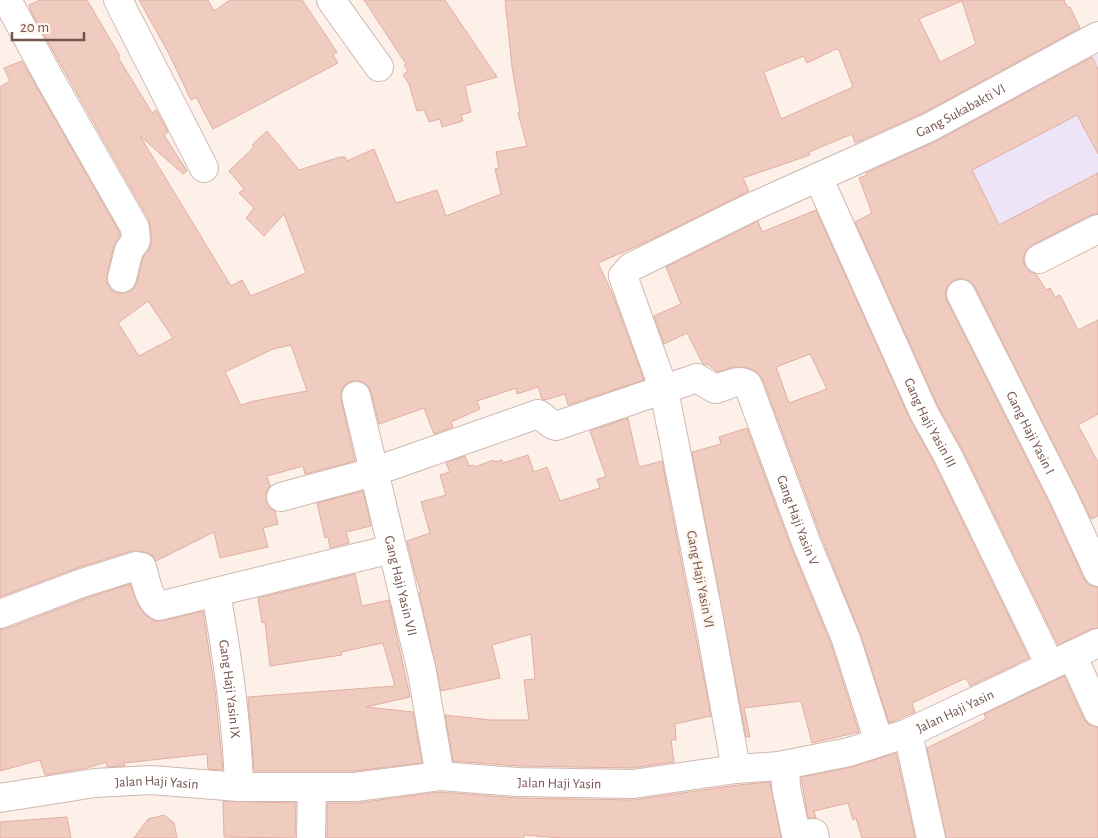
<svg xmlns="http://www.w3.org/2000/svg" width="1098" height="838" viewBox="0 0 1098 838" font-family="'Alegreya Sans',sans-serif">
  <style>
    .education { fill: #ede4f8 }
    .building { fill: #f0cbc0; stroke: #e2aea1; fill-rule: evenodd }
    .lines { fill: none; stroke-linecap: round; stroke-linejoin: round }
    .street-casing { stroke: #cfb9b1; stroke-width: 30 }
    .street { stroke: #fff; stroke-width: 28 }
    .labels { text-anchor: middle; stroke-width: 4.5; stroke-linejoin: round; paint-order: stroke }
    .street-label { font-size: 14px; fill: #75544d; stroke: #fef5ee }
  </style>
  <rect width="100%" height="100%" fill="#fcf0e8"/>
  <polygon class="education" points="1098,37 1098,217 967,286 888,136"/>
  <g class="building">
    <path d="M40,0H87L120,56L118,57L146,103L152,113L156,110L168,132L164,135L187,171L183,174L140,136L231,286L242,280L251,296L306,273L284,214L264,236L246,218L254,208L239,193L244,189L229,171L254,147L252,145L267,131L299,170L340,157H345L347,161L374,149L396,203L437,190L446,216L501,194L495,169L499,168L496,152L527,146L518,113H520L512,67L505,0H1064L1068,8L1070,7L1080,28L923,113L855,143L852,134L809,152L810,155L743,178L749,191L747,192L644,243L598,263L613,295L644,380L568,405L565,394L545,400L542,399L538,387L517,394L516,388L477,401L480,409L451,422L453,427L434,434L424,408L379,424L371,392L368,386L361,381H352L345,385L341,391V399L355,461L305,474L303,466L267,476L270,486L266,493V501L270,508L275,511L278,524L263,528L268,547L220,558L214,532L156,561L152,555L145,552L131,551L77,568L0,597V87L10,81L4,68L22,61L120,233V236L114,246L107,274V283L112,290L118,293H126L134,288L137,282L143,257L149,250L152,240L149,220L32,14L29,5ZM962,1L976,44L940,62L919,19ZM836,49L839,50L853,87L781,119L764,72L804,56L807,63ZM148,301L173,338L139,356L118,323ZM291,345L307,391L254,401L241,405L225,372L273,349Z"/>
    <polygon points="139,0 208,0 214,11 230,0 302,0 337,52 333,55 338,63 213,129 196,97 191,100 169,54"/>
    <polygon points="364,0 445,0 497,77 465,86 471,112 461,115 463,121 442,127 440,119 429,122 424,110 417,111 409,84 403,75 408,71 404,65 406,64"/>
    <polygon points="1092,57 1098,69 1098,154 1077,115 972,170 999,225 1098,173 1098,214 1091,215 1032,245 1026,251 1023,259 1025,266 1030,272 1036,274 1046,290 1050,288 1055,297 1060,295 1078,330 1098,320 1098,414 1078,425 1098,462 1098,516 1091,519 975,287 969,281 962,278 954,280 948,285 945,293 947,301 1051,507 1084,579 1089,585 1098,587 1098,628 1091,629 1058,645 962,449 938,406 855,222 872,213 859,178 867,175 866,173 937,141"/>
    <path d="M816,210L910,419L934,463L1029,658L970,686L966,678L912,703L915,712L889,723L860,633L821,536L763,380L756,372L748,368L733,367L717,372L709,365L703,364L687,333L664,344L654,316L681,304L666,267L758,221L762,232ZM810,354L827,389L789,403L776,367Z"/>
    <polygon points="628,418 639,467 662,461 711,716 675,724 676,740 671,740 674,762 632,768 518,766 453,761 445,715 491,720 529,720 524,680 535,679 531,634 492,645 500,678 441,691 419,593 421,593 415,574 407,541 430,533 421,502 446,495 440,475 450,472 446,463 465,456 469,466 473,465 474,467 494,460 495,462 502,460 503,463 528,455 534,472 547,467 560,501 600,488 597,479 606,477 590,431"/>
    <polygon points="747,428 791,547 831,644 859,732 812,743 801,701 744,708 750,737 746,737 692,452 721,444 719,437"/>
    <polygon points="363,491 371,526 346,532 349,543 330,548 328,537 325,538 317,503"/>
    <polygon points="355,574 362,606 389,600 410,697 366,707 413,712 422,763 354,771 254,771 248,697 395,686 383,643 341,652 342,655 270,666 265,622 262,623 258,598"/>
    <polygon points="130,584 140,608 145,615 155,621 163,621 203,611 215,691 223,770 208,769 207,754 124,763 125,766 107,767 106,762 87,768 45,775 40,760 0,771 0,629 6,629 87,598"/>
    <polygon points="1064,676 1084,719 1089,725 1098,727 1098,838 946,838 927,748 986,719 984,714"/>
    <polygon points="896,753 915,838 862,838 856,818 853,820 848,803 814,811 816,818 808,818 801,777 852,767"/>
    <polygon points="770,782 781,838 561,838 524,835 524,838 327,838 327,803 357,803 440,792 517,798 633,800 738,785"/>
    <polygon points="223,801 296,803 295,838 224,837"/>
    <polygon points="164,815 174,823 177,838 134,838 148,819"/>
    <polygon points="67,817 71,838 0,838 0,822"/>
  </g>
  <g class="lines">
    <g class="street-casing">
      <g id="street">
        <polyline points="7,0 51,81 135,228 136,241 129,250 122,278"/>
        <polyline points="118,0 204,168"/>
        <polyline points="331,0 379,67"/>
        <path id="s1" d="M818,177L924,413L948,456L1050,665"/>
        <polyline points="1039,259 1098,229"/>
        <path id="s2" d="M961,294L1065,500L1098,572"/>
        <path id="s3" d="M356,396L422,672L440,776"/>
        <path id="s4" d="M281,497L373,472L538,414C545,417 548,424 556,426L697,378L715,389C726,387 739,377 748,385L806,542L846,639L879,742"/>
        <path id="s5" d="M216,592C227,656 237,721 239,787"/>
        <path d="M0,614L82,583L136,566L142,567C146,580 148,599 159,606L392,549"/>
        <polyline points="1072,655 1098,712"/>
        <polyline points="908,733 931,838"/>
        <polyline points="785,765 786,787 796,835 814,833 815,838"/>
        <path id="s6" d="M736,769L709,619L664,390L623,276L631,267L752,207L930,127L1098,36"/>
        <path id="s7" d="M0,798L95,783L151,780L239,787H355L440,776L517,782L633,784L736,769L779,766L849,752L908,733L1098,643"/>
        <polyline points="311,838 312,787"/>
      </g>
    </g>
    <use href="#street" class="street"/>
  </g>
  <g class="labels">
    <g class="street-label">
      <text dy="5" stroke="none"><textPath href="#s6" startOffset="884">Gang Sukabakti VI</textPath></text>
      <text dy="5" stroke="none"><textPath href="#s1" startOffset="270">Gang Haji Yasin III</textPath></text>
      <text dy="5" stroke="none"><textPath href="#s2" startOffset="155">Gang Haji Yasin I</textPath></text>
      <text dy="5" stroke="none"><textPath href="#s4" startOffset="641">Gang Haji Yasin V</textPath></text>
      <text transform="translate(701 579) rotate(79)" y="5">Gang Haji Yasin VI</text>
      <text dy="5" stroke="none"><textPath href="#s3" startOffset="195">Gang Haji Yasin VII</textPath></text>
      <text dy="5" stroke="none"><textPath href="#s5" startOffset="98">Gang Haji Yasin IX</textPath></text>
      <text dy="5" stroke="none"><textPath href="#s7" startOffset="968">Jalan Haji Yasin</textPath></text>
      <text dy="5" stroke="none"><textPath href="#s7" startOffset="158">Jalan Haji Yasin</textPath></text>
      <text dy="5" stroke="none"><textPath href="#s7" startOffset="562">Jalan Haji Yasin</textPath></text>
    </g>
  </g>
  <path d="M12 32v8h72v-8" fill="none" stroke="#75544d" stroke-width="2.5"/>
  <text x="20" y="32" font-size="15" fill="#75544d" stroke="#fef5ee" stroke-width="4" paint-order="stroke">20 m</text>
</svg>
